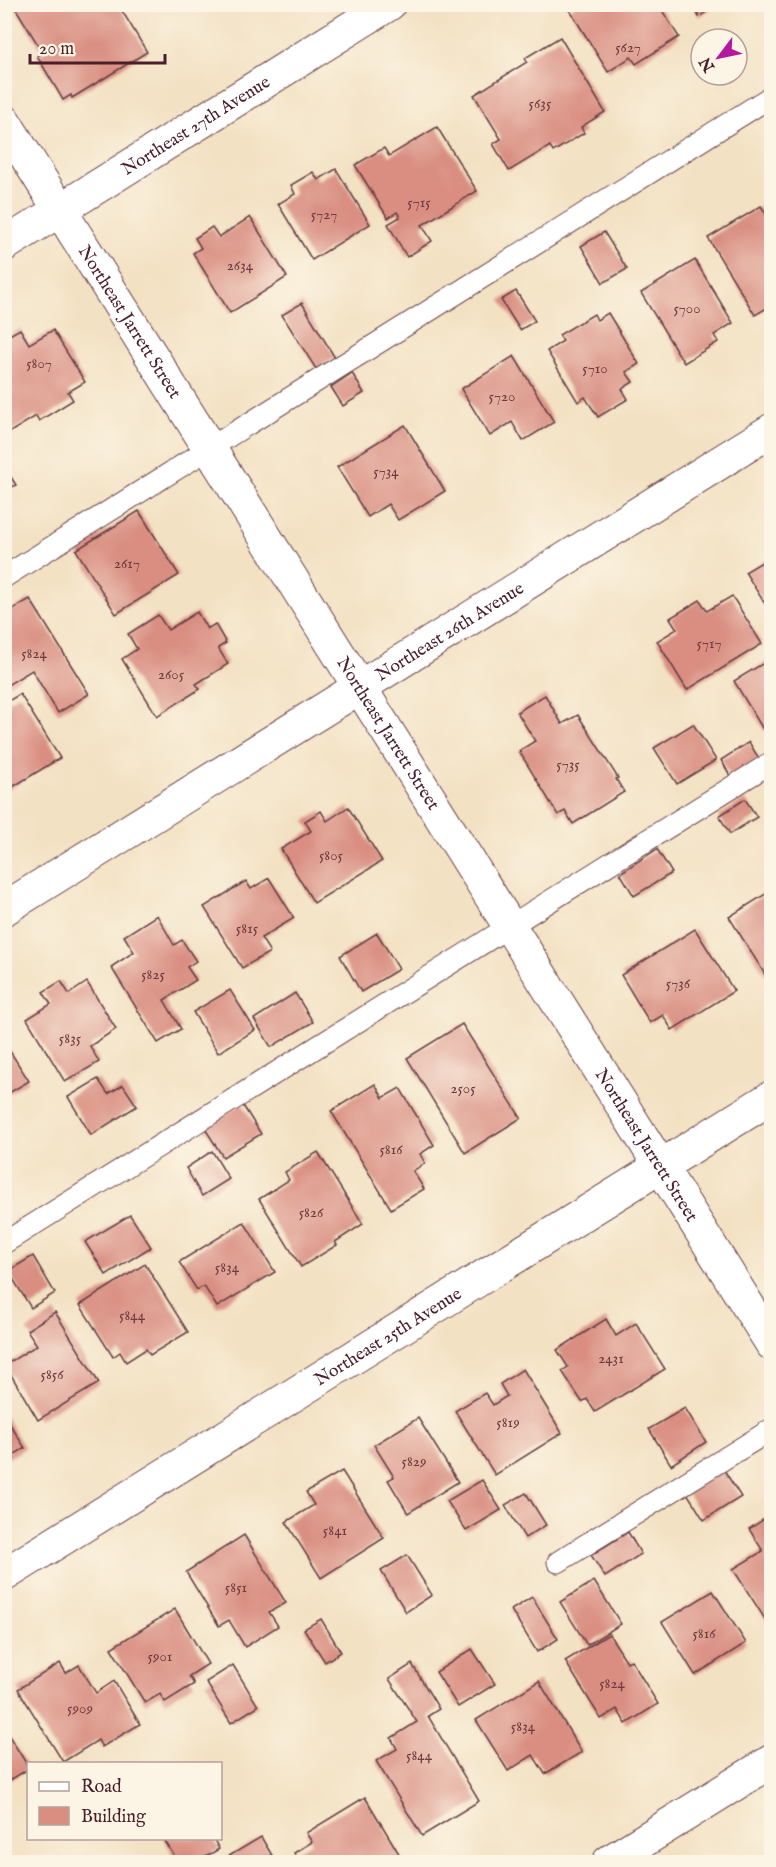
<svg xmlns="http://www.w3.org/2000/svg" width="776" height="1867" viewBox="0 0 776 1867" font-family="'IM FELL English',serif">
  <style>
    .building { fill: #d98e81 }
    .lines { fill: none; stroke-linecap: round; stroke-linejoin: round }
    .service-casing { stroke: #633c42; stroke-width: 23 }
    .minor-casing { stroke: #633c42; stroke-width: 35 }
    .service { stroke: #fff; stroke-width: 21 }
    .minor { stroke: #fff; stroke-width: 33 }
    .labels { text-anchor: middle; stroke-width: 4.5; stroke-linejoin: round; paint-order: stroke }
    .number-label { font-size: 15px; fill: #6e3b40 }
    .street-label { font-size: 18px; fill: #4a1f2b; stroke: #fcf5e5 }
  </style>
  <rect width="100%" height="100%" fill="#fcf5e5"/>
  <filter id="ink" filterUnits="userSpaceOnUse"><feTurbulence type="fractalNoise" baseFrequency=".0167" numOctaves="2"/><feDisplacementMap in="SourceGraphic" scale="12" xChannelSelector="R" yChannelSelector="G"/><feConvolveMatrix kernelMatrix="1 2 1 2 8 2 1 2 1" color-interpolation-filters="sRGB"/></filter>
  <filter id="wash" filterUnits="userSpaceOnUse"><feTurbulence type="fractalNoise" baseFrequency=".008" numOctaves="4" result="noise"/><feDisplacementMap in="SourceGraphic" scale="24" xChannelSelector="R" yChannelSelector="G"/><feGaussianBlur stdDeviation="1.35" result="paint"/><feColorMatrix in="noise" values="0 0 0 0 0 0 0 0 0 0 0 0 0 0 0 0 0 1.4 0 .05"/><feComposite in="paint" operator="in"/></filter>
  <g filter="url(#wash)">
    <rect width="100%" height="100%" fill="#f3e1c3"/>
    <g id="blocks">
      <g class="building">
        <polygon points="13,4 118,4 147,52 72,98 71,95 63,100 37,56 43,53"/>
        <polygon points="577,4 658,4 679,37 636,64 631,57 608,72 569,9"/>
        <polygon points="692,4 718,4 699,17"/>
        <polygon points="560,37 605,112 581,127 584,133 553,152 550,146 509,171 493,144 501,139 474,95 527,62 525,58"/>
        <polygon points="437,127 477,191 422,225 432,241 407,257 388,224 400,217 397,212 388,218 355,165 384,148 389,156"/>
        <polygon points="336,169 370,224 312,260 278,204 295,194 291,185 313,172 318,180"/>
        <polygon points="761,206 772,223 772,305 755,315 708,238"/>
        <polygon points="250,217 287,277 230,313 193,253 201,248 195,238 212,227 219,237"/>
        <polygon points="604,232 627,269 603,283 581,246"/>
        <polygon points="695,260 733,323 714,335 718,342 684,363 641,293"/>
        <polygon points="516,291 535,321 520,330 501,300"/>
        <polygon points="302,303 335,358 316,369 282,315"/>
        <polygon points="608,313 639,364 626,372 633,382 622,389 628,399 598,417 585,397 578,402 547,351 563,341 559,335 594,314 597,320"/>
        <polygon points="20,329 29,344 53,330 85,382 68,392 73,400 39,421 36,416 7,434 4,430 4,338"/>
        <polygon points="514,356 554,422 523,441 512,422 490,436 461,389"/>
        <polygon points="352,373 364,393 343,406 331,387"/>
        <polygon points="405,425 445,491 398,520 388,504 368,517 337,467"/>
        <polygon points="4,466 16,485 4,491"/>
        <polygon points="139,511 179,575 116,614 76,550"/>
        <polygon points="772,556 772,615 745,572"/>
        <polygon points="732,596 762,644 687,690 657,641 677,629 670,618 700,600 707,611"/>
        <polygon points="30,599 89,694 58,713 32,670 4,687 4,614"/>
        <polygon points="197,612 207,629 215,624 226,643 218,648 228,664 196,684 200,689 157,716 122,659 137,649 128,634 158,615 168,630"/>
        <polygon points="772,658 772,727 764,731 734,681"/>
        <polygon points="20,694 60,758 6,791 5,788 5,703"/>
        <polygon points="545,695 562,724 578,715 618,778 616,779 624,792 573,824 565,811 558,815 519,751 535,741 517,712"/>
        <polygon points="693,724 716,760 677,784 654,748"/>
        <polygon points="749,742 759,759 731,777 721,760"/>
        <polygon points="745,799 757,817 730,834 719,816"/>
        <polygon points="348,807 382,861 314,903 281,849 311,831 305,821 321,811 327,821"/>
        <polygon points="657,849 672,873 634,896 620,873"/>
        <polygon points="269,878 294,918 261,938 270,952 242,968 204,907 246,881 251,889"/>
        <polygon points="772,890 772,973 766,976 729,917"/>
        <polygon points="157,915 174,945 182,940 196,961 187,967 196,980 164,1000 181,1029 158,1043 111,967 134,952 124,936"/>
        <polygon points="695,929 734,991 672,1030 663,1015 650,1023 621,975"/>
        <polygon points="377,933 399,969 361,992 340,956"/>
        <polygon points="61,981 69,994 87,982 116,1029 90,1046 99,1062 65,1082 27,1019 51,1004 43,992"/>
        <polygon points="230,990 255,1030 218,1053 193,1012"/>
        <polygon points="295,993 313,1022 271,1047 254,1019"/>
        <polygon points="462,1024 521,1118 465,1153 407,1058"/>
        <polygon points="4,1042 29,1081 4,1096"/>
        <polygon points="98,1079 108,1094 123,1085 137,1106 91,1135 68,1097"/>
        <polygon points="375,1084 383,1098 400,1088 434,1145 420,1154 425,1163 413,1171 424,1189 391,1209 331,1111"/>
        <polygon points="242,1104 261,1134 223,1157 204,1127"/>
        <polygon points="212,1151 229,1179 202,1196 186,1168"/>
        <polygon points="318,1152 363,1224 335,1242 337,1245 301,1267 259,1199 289,1180 285,1172"/>
        <polygon points="130,1215 151,1247 106,1275 85,1242"/>
        <polygon points="244,1222 275,1272 217,1307 204,1286 197,1290 179,1262"/>
        <polygon points="33,1256 55,1293 31,1308 8,1271"/>
        <polygon points="145,1264 188,1332 150,1355 146,1349 126,1362 120,1352 113,1357 80,1305"/>
        <polygon points="55,1312 99,1383 38,1420 5,1365 37,1345 27,1330"/>
        <polygon points="606,1319 616,1336 636,1323 665,1369 595,1412 587,1399 582,1402 562,1371 568,1367 557,1350"/>
        <polygon points="523,1369 562,1433 495,1475 455,1411 485,1393 493,1405 507,1396 500,1384"/>
        <polygon points="685,1408 706,1442 671,1465 649,1429"/>
        <polygon points="4,1415 25,1448 4,1461"/>
        <polygon points="418,1418 458,1482 408,1513 388,1480 394,1477 374,1445"/>
        <polygon points="724,1470 741,1497 704,1520 687,1493"/>
        <polygon points="342,1471 384,1538 321,1578 286,1522 314,1505 306,1492"/>
        <polygon points="482,1480 501,1510 466,1531 447,1501"/>
        <polygon points="526,1493 546,1525 525,1538 505,1505"/>
        <polygon points="772,1514 772,1630 733,1569 763,1551 749,1529"/>
        <polygon points="628,1532 641,1554 605,1577 591,1555"/>
        <polygon points="244,1535 286,1603 269,1612 278,1626 245,1647 229,1620 219,1626 186,1572"/>
        <polygon points="407,1555 432,1595 406,1612 381,1571"/>
        <polygon points="594,1581 621,1624 587,1645 560,1602"/>
        <polygon points="713,1591 746,1643 695,1675 662,1622"/>
        <polygon points="532,1597 558,1639 537,1652 511,1610"/>
        <polygon points="175,1609 208,1664 189,1676 194,1684 165,1702 160,1694 145,1703 111,1648"/>
        <polygon points="321,1619 341,1652 325,1662 304,1629"/>
        <polygon points="609,1634 627,1662 631,1660 658,1704 626,1724 617,1709 601,1719 565,1661"/>
        <polygon points="472,1649 495,1684 458,1707 436,1672"/>
        <polygon points="60,1663 66,1673 79,1665 96,1693 114,1681 140,1724 102,1747 98,1740 63,1762 18,1689"/>
        <polygon points="412,1664 439,1709 428,1716 479,1801 422,1836 376,1761 397,1749 391,1738 417,1722 389,1679"/>
        <polygon points="233,1665 258,1706 231,1723 206,1682"/>
        <polygon points="539,1681 582,1752 545,1774 533,1755 508,1771 476,1720"/>
        <polygon points="4,1728 28,1766 28,1769 4,1784"/>
        <polygon points="365,1797 404,1862 300,1862 294,1853 312,1842 306,1833"/>
        <polygon points="261,1837 276,1862 219,1862"/>
        <polygon points="163,1838 213,1838 219,1849 197,1862 178,1862"/>
      </g>
    </g>
  </g>
  <g filter="url(#ink)">
    <use href="#blocks" fill-opacity="0" stroke="#633c42" stroke-width="1.5"/>
    <g class="lines">
      <g class="service-casing">
        <g id="service">
          <polyline points="4,577 772,96"/>
          <polyline points="4,1243 772,762"/>
          <polyline points="558,1562 772,1429"/>
        </g>
      </g>
      <g class="minor-casing">
        <g id="minor">
          <path id="s1" d="M4,121L772,1344"/>
          <path id="s2" d="M4,245L389,4"/>
          <path id="s3" d="M4,909L772,430"/>
          <path id="s4" d="M4,1575L772,1097"/>
          <polyline points="609,1862 772,1761"/>
        </g>
      </g>
      <use href="#service" class="service"/>
      <use href="#minor" class="minor"/>
    </g>
  </g>
  <g class="labels">
    <g class="number-label">
      <text x="628" y="52">5627</text>
      <text x="540" y="108">5635</text>
      <text x="419" y="207">5715</text>
      <text x="324" y="219">5727</text>
      <text x="240" y="270">2634</text>
      <text x="687" y="313">5700</text>
      <text x="39" y="368">5807</text>
      <text x="595" y="373">5710</text>
      <text x="502" y="401">5720</text>
      <text x="386" y="476">5734</text>
      <text x="127" y="568">2617</text>
      <text x="709" y="648">5717</text>
      <text x="34" y="658">5824</text>
      <text x="171" y="679">2605</text>
      <text x="568" y="769">5735</text>
      <text x="331" y="860">5805</text>
      <text x="247" y="933">5815</text>
      <text x="153" y="979">5825</text>
      <text x="678" y="988">5736</text>
      <text x="70" y="1043">5835</text>
      <text x="463" y="1093">2505</text>
      <text x="391" y="1154">5816</text>
      <text x="311" y="1217">5826</text>
      <text x="227" y="1272">5834</text>
      <text x="132" y="1320">5844</text>
      <text x="611" y="1363">2431</text>
      <text x="52" y="1379">5856</text>
      <text x="508" y="1427">5819</text>
      <text x="414" y="1466">5829</text>
      <text x="335" y="1535">5841</text>
      <text x="236" y="1592">5851</text>
      <text x="704" y="1638">5816</text>
      <text x="160" y="1661">5901</text>
      <text x="612" y="1688">5824</text>
      <text x="80" y="1713">5909</text>
      <text x="523" y="1731">5834</text>
      <text x="419" y="1760">5844</text>
    </g>
    <g class="street-label">
      <text dy="6" stroke="none"><textPath href="#s2" startOffset="226">Northeast 27th Avenue</textPath></text>
      <text dy="6" stroke="none"><textPath href="#s1" startOffset="237">Northeast Jarrett Street</textPath></text>
      <text dy="6" stroke="none"><textPath href="#s3" startOffset="525">Northeast 26th Avenue</textPath></text>
      <text dy="6" stroke="none"><textPath href="#s1" startOffset="723">Northeast Jarrett Street</textPath></text>
      <text dy="6" stroke="none"><textPath href="#s1" startOffset="1209">Northeast Jarrett Street</textPath></text>
      <text dy="6" stroke="none"><textPath href="#s4" startOffset="452">Northeast 25th Avenue</textPath></text>
    </g>
  </g>
  <rect width="776" height="1867" fill="none" stroke="#fcf5e5" stroke-width="24"/>
  <rect x="27" y="1762" width="195" height="78" fill="#fcf5e5" stroke="#b59f9b" stroke-width="1.5"/>
  <rect x="39" y="1782" width="30" height="9" fill="#ffffff" stroke="#b59f9b" stroke-width="1.5"/>
  <text x="81" y="1792" font-size="18" fill="#4a1f2b">Road</text>
  <rect x="39" y="1807" width="30" height="18" fill="#d98e81" stroke="#b59f9b" stroke-width="1.5"/>
  <text x="81" y="1822" font-size="18" fill="#4a1f2b">Building</text>
  <g transform="translate(719 57) rotate(238)"><circle r="28" fill="#fcf5e5" stroke="#b59f9b" stroke-width="1.5"/>
  <path d="M0-4.5L10 22L0 15L-10 22Z" fill="#b5179e"/>
  <text y="-9" font-size="16" font-weight="bold" text-anchor="middle" fill="#4a1f2b">N</text>
  </g>
  <path d="M30 54v9h135v-9" fill="none" stroke="#4a1f2b" stroke-width="3"/>
  <text x="39" y="54" font-size="18" fill="#4a1f2b" stroke="#fcf5e5" stroke-width="4.5" paint-order="stroke">20 m</text>
</svg>
